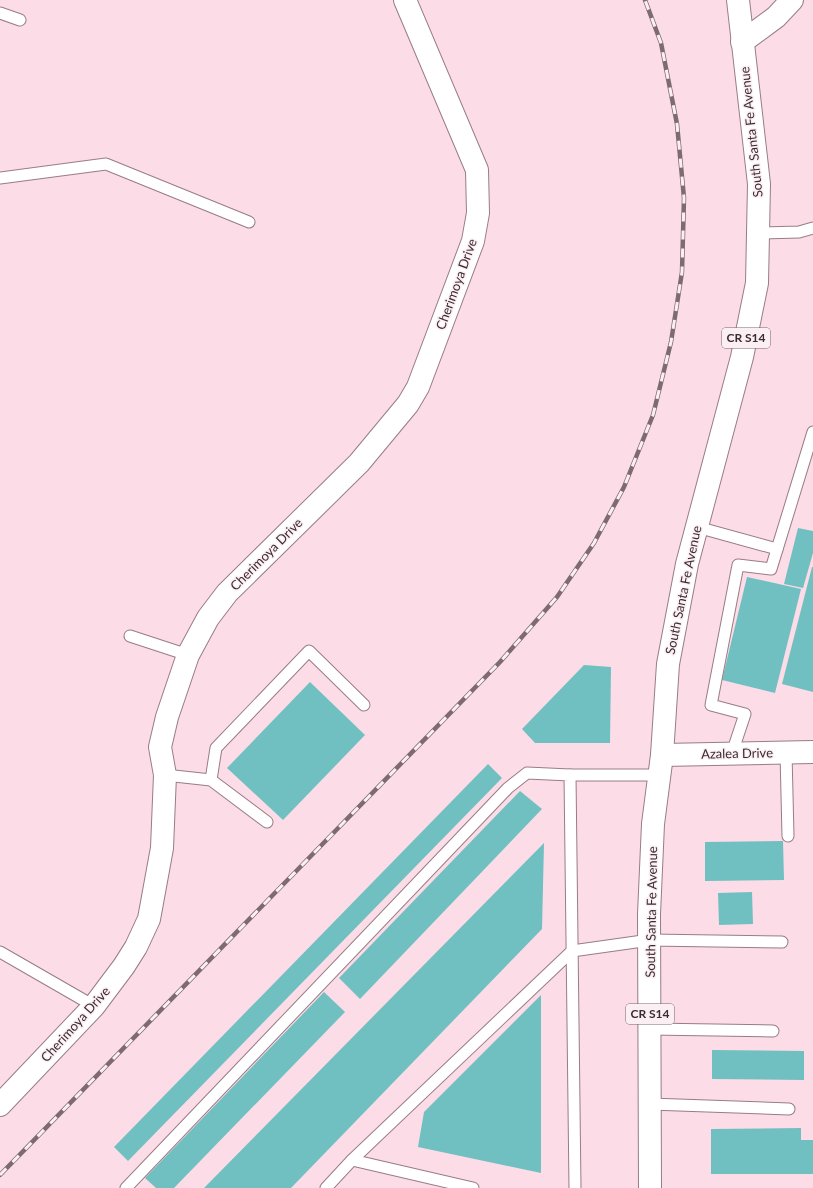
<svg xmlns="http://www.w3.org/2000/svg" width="813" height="1188" viewBox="0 0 813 1188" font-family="Lato,sans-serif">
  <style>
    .building { fill: #70c0c1 }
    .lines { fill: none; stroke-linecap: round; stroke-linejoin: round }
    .service-casing { stroke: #987c86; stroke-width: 13 }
    .minor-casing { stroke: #987c86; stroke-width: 24 }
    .tertiary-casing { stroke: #987c86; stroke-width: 24 }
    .primary-casing { stroke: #987c86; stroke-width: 24 }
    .service { stroke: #fff; stroke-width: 11 }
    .minor { stroke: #fff; stroke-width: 22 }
    .tertiary { stroke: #fff; stroke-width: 22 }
    .primary { stroke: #fff; stroke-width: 22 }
    .rail-casing { stroke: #7e6b71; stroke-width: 4.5 }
    .rail { stroke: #fceff3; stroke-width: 3; stroke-dasharray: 9; stroke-linecap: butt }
    .labels { text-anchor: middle; stroke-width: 3; stroke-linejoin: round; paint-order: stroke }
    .shield { fill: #fceff3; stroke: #74676b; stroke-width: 1 }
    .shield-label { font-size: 12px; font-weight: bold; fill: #392d31 }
    .street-label { font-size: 13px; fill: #392d31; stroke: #fceff3 }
  </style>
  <rect width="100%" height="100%" fill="#fcdce7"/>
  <g class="building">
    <polygon points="798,528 813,531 813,553 803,588 784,584"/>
    <polygon points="812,567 813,567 813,692 782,684"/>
    <polygon points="747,577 801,589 775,693 722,680"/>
    <polygon points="584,665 611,667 610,743 535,743 522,729"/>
    <polygon points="310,682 365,735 283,820 227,768"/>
    <polygon points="488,764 502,778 128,1161 114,1147"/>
    <polygon points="520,791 542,809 360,999 339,978"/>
    <polygon points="783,841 784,880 705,881 705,842"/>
    <polygon points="544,843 542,929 291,1188 204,1188"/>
    <polygon points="752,892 753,924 719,925 718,893"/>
    <polygon points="324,992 345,1012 174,1188 156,1188 145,1178"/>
    <polygon points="541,995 541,1173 418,1147 424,1112"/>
    <polygon points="712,1050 804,1051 804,1080 712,1079"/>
    <polygon points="801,1128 801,1140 813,1140 813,1174 711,1174 711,1129"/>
  </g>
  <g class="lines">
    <g class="service-casing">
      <g id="service">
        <polyline points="0,13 20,20"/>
        <polyline points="0,178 106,164 249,222"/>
        <polyline points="758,233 799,232 813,228"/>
        <polyline points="697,527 777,549"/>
        <polyline points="130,636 188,655"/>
        <polyline points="732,753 745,714 711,705 738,565 771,569 813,432"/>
        <polyline points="786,753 788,836"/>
        <polyline points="165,775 211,780 267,822"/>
        <polyline points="570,775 659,775"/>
        <polyline points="211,780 216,748 309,651 364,705"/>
        <polyline points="0,952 94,1006"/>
        <polyline points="650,1029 773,1031"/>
        <polyline points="650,1104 789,1109"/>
        <polyline points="352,1160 572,951 650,940 782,942"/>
        <polyline points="126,1188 508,788 527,773 570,775 575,1188"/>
        <polyline points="326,1188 352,1160 473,1188"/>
      </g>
    </g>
    <g class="minor-casing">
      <g id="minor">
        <polyline points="742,42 776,17 792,0"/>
        <polyline points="0,1105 94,1006 124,966 136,947 149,919 162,848 165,775 160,747 167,717 188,655 208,618 227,593 359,463 408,404 418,387 473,241 478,213 477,170 405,0"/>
      </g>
    </g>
    <g class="tertiary-casing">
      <polyline id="tertiary" points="662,755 813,752"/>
    </g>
    <g class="primary-casing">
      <polyline id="primary" points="650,1188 649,914 653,824 662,755 668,664 687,564 742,357 757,283 759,184 738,0"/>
    </g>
    <use href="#service" class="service"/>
    <use href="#minor" class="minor"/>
    <use href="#tertiary" class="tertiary"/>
    <use href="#primary" class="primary"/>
    <g class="rail-casing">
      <polyline id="rail" points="0,1175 500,662 557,597 594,543 624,487 653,415 671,342 682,272 684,198 677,124 661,43 645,0"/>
    </g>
    <use href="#rail" class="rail"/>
  </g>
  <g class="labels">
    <g class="shield">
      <rect x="722" y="328" width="48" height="20" rx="3"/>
      <rect x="626" y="1004" width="48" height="20" rx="3"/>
    </g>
    <g class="shield-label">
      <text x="746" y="342">CR S14</text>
      <text x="650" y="1018">CR S14</text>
    </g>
    <g class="street-label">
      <text transform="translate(751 132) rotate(-96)" y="5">South Santa Fe Avenue</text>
      <text transform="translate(456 284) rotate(-70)" y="5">Cherimoya Drive</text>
      <text transform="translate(266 554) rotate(-45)" y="5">Cherimoya Drive</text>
      <text transform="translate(683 590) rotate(-78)" y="5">South Santa Fe Avenue</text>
      <text transform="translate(737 753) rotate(-1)" y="5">Azalea Drive</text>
      <text transform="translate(651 912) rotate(-89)" y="5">South Santa Fe Avenue</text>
      <text transform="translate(75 1024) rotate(-48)" y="5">Cherimoya Drive</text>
    </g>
  </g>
</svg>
